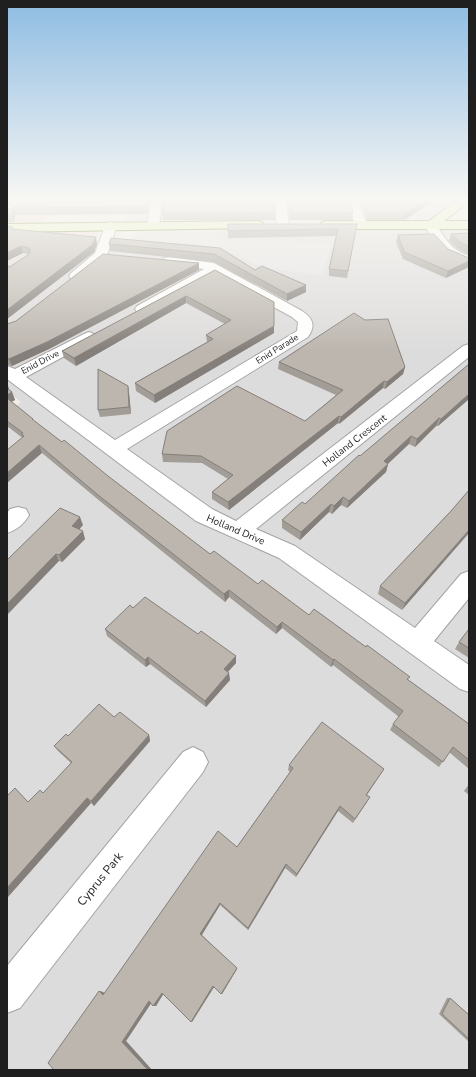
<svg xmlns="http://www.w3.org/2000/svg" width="476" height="1077" viewBox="0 0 476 1077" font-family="'Nunito Sans',sans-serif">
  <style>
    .residential { fill: #dddcdc }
    .commercial { fill: #efdad5 }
    .parking { fill: #e3e3e3 }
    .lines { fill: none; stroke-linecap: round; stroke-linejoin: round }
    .street-casing { stroke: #a3a3a3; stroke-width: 2 }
    .secondary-casing { stroke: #557209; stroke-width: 2 }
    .street { fill: #fff; fill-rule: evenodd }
    .secondary { fill: #eaf7bb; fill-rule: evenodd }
    .wall { fill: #a29d96 }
    .shaded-wall { fill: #847f7a }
    .building { fill: #bcb6af; stroke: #847f7a }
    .labels { text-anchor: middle; stroke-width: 3.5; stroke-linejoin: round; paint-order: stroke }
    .far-street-label { font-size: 9px; fill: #1f1f1f; stroke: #fff }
    .street-label { font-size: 10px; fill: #1f1f1f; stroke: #fff }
    .near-street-label { font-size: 12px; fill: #1f1f1f; stroke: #fff }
  </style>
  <rect width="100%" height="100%" fill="#efede5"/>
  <g class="residential">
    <polygon points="132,200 456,200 430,221 125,221"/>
    <polygon points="342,228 469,229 469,1070 7,1070 7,412 21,402 7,391 7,259 39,245 94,245 133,239 219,248 322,276 331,243 232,242 216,237 214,233 218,230"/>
  </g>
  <polygon class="commercial" points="41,200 73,200 32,229 99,230 94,245 39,245 12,260 7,259 7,221"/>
  <polygon class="parking" points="218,230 214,233 216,236 232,242 332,243 322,276 262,267 219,248 133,239 136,232"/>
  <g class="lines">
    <g class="street-casing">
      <g id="street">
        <polygon points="151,200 162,200 159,226 157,229 149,229 147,226"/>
        <polygon points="274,200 286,200 289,225 287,228 279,228 277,225"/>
        <polygon points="347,200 358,200 367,225 365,228 357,228 355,225"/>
        <polygon points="111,222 115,223 117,226 107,255 81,279 71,279 69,276 71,273 95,253 105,226 107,223"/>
        <path d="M431,222L435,223C445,238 451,250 469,256V264C444,258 437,247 425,226L427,223Z"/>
        <path d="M169,257L214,263L302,311C313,318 316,326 308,337L127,449L212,509L236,521L463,346L469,344V357L256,529L295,546L415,628L461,574L469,571V598L434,641L469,665V692L460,689L279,558L196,521L7,379V366L15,369L84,334L89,332L94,334L97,337L94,340L26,377L115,440L297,331L298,322L292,317L215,275L147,312L142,313L137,312L135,309L137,306L204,269L164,264L162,261L164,258Z"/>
        <path d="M18,507L26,509L29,515C24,524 17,530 7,533V513L10,509Z"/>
        <polygon points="193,747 203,752 208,762 203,772 20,1008 7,1013 7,966 183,752"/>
      </g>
    </g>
    <g class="secondary-casing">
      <g id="secondary">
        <polygon points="458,200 469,200 469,202 444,221 469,221 469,229 326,229 322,228 320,225 322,222 326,221 429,221"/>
        <polygon points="258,221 262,222 264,225 262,228 7,232 7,224"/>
      </g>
    </g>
    <use href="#street" class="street"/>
    <use href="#secondary" class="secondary"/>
  </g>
  <g class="wall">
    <polygon points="22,200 150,200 147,214 15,215 14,222 7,222 7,209 10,209"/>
    <polygon points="288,200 349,200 353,213 352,220 290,220"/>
    <polygon points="359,200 430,200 429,204 404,220 367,220"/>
    <polygon points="161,207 275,213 275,220 163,220"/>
    <polygon points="228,224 357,224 347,278 329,276 329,269 336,236 228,238"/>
    <polygon points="7,226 13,230 97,244 94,252 7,319 7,267 11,266 28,255 28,254 23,253 7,261"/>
    <polygon points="469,233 469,255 458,249 449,241 451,234"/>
    <polygon points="398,235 448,249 469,258 446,278 403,259 396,242"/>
    <polygon points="109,244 220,248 255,270 306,292 287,301 214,262 110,251"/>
    <polygon points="199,263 199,270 49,349 12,366 7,365 7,324"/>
    <polygon points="215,270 274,333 155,403 136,391 135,383 207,342 206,335 225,324 186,303 76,366 64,358 62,351"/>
    <polygon points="279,362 405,367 403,374 385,389 383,388 339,424 338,423 229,510 212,499 212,492 228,479 202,463 163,462 162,454 305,421 336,395 278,369"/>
    <polygon points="469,364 469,399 438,426 436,426 415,447 409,444 388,464 386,472 347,508 341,505 332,514 329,512 300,540 282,528 282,520 305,504"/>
    <polygon points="7,386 8,386 9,390 12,392 15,400 11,402 34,421 210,554 258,584 309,615 408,680 469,724 469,769 449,752 439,767 390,730 393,724 399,717 333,665 331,667 282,628 276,634 229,597 225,602 101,502 42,453 7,426"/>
    <polygon points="128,386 129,393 131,414 100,417 98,410"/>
    <polygon points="451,511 402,610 378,594 380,586"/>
    <polygon points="83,525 79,529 85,539 62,562 59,561 7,560"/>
    <polygon points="133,608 198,634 236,656 236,663 228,672 230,680 206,707 150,664 146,667 107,636 105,629"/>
    <polygon points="469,629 469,658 455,649 459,642"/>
    <polygon points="114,717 149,735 150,741 94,806 91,803 7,898 7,796 28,802 43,793 71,763 58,751 54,746 68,736"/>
    <polygon points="289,765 384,769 367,795 367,802 353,823 338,811 296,877 285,868 248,930 220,905 202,935 237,969 222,994 214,987 192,1022 163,994 156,1006 151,1003 126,1041 152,1070 54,1070 99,991 103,992 104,993 237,847 290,772 288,770"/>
    <polygon points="469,784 469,795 464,791"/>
    <polygon points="447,998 450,998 469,1015 469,1042 439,1014"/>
  </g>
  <g class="shaded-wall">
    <polygon points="7,200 16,200 7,205"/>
    <polygon points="148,200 150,200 147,214 147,207"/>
    <polygon points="430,200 429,204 404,220 406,213 426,201"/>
    <polygon points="13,208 15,215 14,222 13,216"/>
    <polygon points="96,237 97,244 94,252 7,319 7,310"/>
    <polygon points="21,246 23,253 7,261 7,253"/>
    <polygon points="469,261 469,267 446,278 448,271"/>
    <polygon points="199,263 199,270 49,349 12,366 9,359"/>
    <polygon points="306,285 306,292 287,301 287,294"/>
    <polygon points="186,296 186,303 76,366 74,358"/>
    <polygon points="274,326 274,333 155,403 154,395"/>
    <polygon points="405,367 403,374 385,389 387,382"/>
    <polygon points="384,381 383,388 339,424 341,417"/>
    <polygon points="8,386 10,393 12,392 15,400 7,404 7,387"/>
    <polygon points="128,386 129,393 131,414 129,407"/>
    <polygon points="469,394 469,399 438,426 441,419"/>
    <polygon points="339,416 338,423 229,510 228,502"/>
    <polygon points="439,418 436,426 415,447 417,439"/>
    <polygon points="411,436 409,444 382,469 384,461"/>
    <polygon points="39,445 42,453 7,483 7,473"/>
    <polygon points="388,464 386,472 347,508 349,501"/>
    <polygon points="343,497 341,505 332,514 334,506"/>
    <polygon points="331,504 329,512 300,540 301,532"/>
    <polygon points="80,517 83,525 75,534 72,526"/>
    <polygon points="469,530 469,533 402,610 405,603"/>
    <polygon points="83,531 85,539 62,562 59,555"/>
    <polygon points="56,554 59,561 7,615 7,604"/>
    <polygon points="229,590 229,597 225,602 224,594"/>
    <polygon points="282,622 282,628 276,634 277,627"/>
    <polygon points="236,656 236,663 224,676 224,669"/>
    <polygon points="148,657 150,664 146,667 145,660"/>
    <polygon points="334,659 333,665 331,667 333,660"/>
    <polygon points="229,673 230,680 206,707 205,701"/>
    <polygon points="149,735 150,741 94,806 91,801"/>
    <polygon points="87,798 91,803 7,898 7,888"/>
    <polygon points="340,806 338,811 296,877 297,874"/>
    <polygon points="286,864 285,868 248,930 248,928"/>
    <polygon points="220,903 220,905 201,936 200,934"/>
    <polygon points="237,968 237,969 222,994 221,994"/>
    <polygon points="213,986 214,987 192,1022 191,1022"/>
    <polygon points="99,991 103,992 107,996 103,995"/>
    <polygon points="162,993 164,993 156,1006 153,1006"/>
    <polygon points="149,1001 152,1002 126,1041 152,1070 148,1070 122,1042"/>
  </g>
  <g class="building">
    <polygon points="22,200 148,200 147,207 13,208 13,216 7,216 7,209 10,209"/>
    <polygon points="162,200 274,200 275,213 163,213 164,207 161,207"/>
    <polygon points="289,200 349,200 353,213 290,213"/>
    <polygon points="362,200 426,200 406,213 368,213"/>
    <polygon points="228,224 357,224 348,271 329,269 338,229 228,231"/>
    <polygon points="7,226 12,227 12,229 96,237 92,245 7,310 7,267 11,266 28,255 30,252 29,248 21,246 7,253"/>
    <polygon points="469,233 469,247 460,242 451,234"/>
    <polygon points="434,234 448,249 469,258 469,261 448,271 404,252 398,235"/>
    <polygon points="111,238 220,248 255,270 262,266 306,285 287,294 214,254 109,244"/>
    <polygon points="103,254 199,263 47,342 9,359 7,358 7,324 16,321"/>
    <polygon points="215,270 274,302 274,326 154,395 135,383 213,339 206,335 231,320 186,296 74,358 62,351"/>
    <polygon points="354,313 365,320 388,319 405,367 387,382 384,381 341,417 339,416 228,502 212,492 233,475 201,456 162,454 167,431 237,386 305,421 343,390 279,362"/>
    <polygon points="469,364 469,394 441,419 439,418 417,439 411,436 384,461 388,464 349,501 343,497 334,506 331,504 301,532 282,520 302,502 305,504 359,455 360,456"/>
    <polygon points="98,369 128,386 129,407 98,410"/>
    <polygon points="7,388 12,392 7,395"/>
    <polygon points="7,398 33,419 32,419 62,442 64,440 108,476 210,554 214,551 258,584 262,580 309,615 314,609 366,647 367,645 410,677 407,679 469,724 469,760 453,747 443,762 393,724 403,711 334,659 333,660 282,622 277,627 229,590 224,594 98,495 39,445 7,473 7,450 24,436 21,434 23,433 7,421"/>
    <polygon points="469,490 469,530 405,603 380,586 451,511"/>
    <polygon points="60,508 80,517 72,526 83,531 59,555 56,554 7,604 7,560"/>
    <polygon points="145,597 198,634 201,631 236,656 224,669 229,673 205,701 148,657 145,660 105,629 130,605 133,608"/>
    <polygon points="469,629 469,648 459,642"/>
    <polygon points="99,704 114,717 120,712 149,735 91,801 87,798 7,888 7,796 15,788 28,802 40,790 43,793 72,762 54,746 66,734 68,736"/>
    <polygon points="322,722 384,769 366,795 370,797 355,819 340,806 297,874 286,864 248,928 220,903 200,934 237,968 221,994 213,986 191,1022 162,993 153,1006 149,1001 122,1042 148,1070 54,1070 48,1063 99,991 103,995 218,831 237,847 293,768 289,765"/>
    <polygon points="450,998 469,1015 469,1039 442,1014"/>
  </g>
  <linearGradient id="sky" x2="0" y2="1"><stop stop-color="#8ebce3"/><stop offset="0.57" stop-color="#f8f7f3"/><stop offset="1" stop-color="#f8f7f3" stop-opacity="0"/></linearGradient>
  <rect width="476" height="351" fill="url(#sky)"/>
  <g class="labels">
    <g class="far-street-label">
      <text transform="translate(277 349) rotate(-32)" y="3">Enid Parade</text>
      <text transform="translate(40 362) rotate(-28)" y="3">Enid Drive</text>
    </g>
    <g class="street-label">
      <text transform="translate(354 440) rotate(-38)" y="4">Holland Crescent</text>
      <text transform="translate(236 529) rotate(23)" y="4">Holland Drive</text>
    </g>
    <g class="near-street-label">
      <text transform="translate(100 879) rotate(-51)" y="4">Cyprus Park</text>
    </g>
  </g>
  <rect width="476" height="1077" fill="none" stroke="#1f1f1f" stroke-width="16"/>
</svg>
